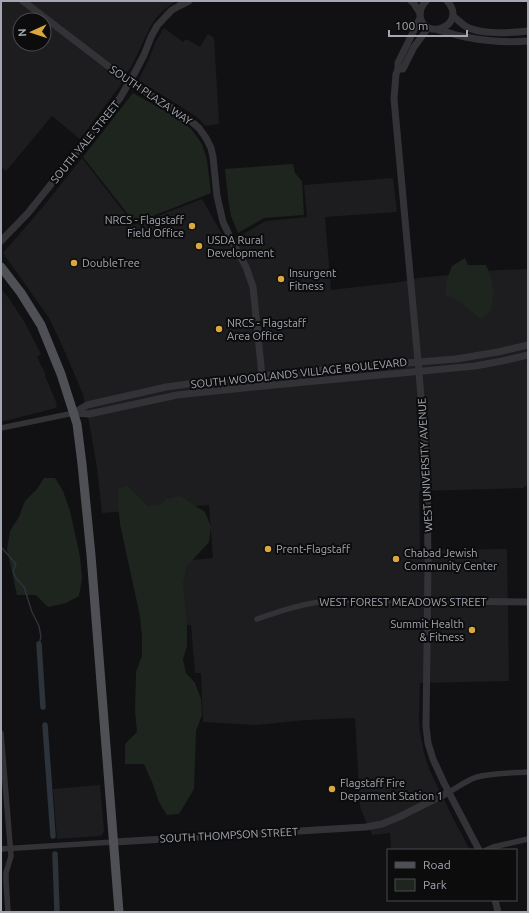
<svg xmlns="http://www.w3.org/2000/svg" width="529" height="913" viewBox="0 0 529 913" font-family="Ubuntu,sans-serif">
	<style>
		.built { fill: #1d1d1f; fill-rule: evenodd }
		.green { fill: #1e251f }
		.lines { fill: none; stroke-linecap: round; stroke-linejoin: round }
		.stream { stroke: #2c333a; stroke-width: 1.5 }
		.canal { stroke: #2c333a; stroke-width: 5.5 }
		.minor { stroke: #333337; stroke-width: 5.5 }
		.tertiary { stroke: #333337; stroke-width: 7 }
		.primary { stroke: #4f5056; stroke-width: 9 }
		.poi-dot { fill: #dba840; stroke: #0c0c0d; stroke-width: 1.5 }
		.labels { text-anchor: middle; stroke-width: 4; stroke-linejoin: round; paint-order: stroke }
		.street-label { font-size: 11px; fill: #a4a8b2; stroke: #0c0c0d }
		.poi-label { font-size: 11px; fill: #a4a8b2; stroke: #0c0c0d; text-anchor: start }
	</style>
	<rect width="100%" height="100%" fill="#111113"/>
	<g class="built">
		<path d="M1,1H176L164,10L156,18L150,27L131,68L127,72L120,85V86L80,139L52,116L6,171L1,167ZM20,20H44V44H20Z"/>
		<polygon points="164,28 183,42 186,39 200,47 208,34 214,38 219,124 205,126 198,118 180,106 139,81 139,79 149,59 155,43"/>
		<polygon points="82,158 134,225 202,199 227,243 266,221 307,217 304,185 393,178 397,212 325,217 331,290 400,282 418,278 499,270 528,269 528,485 523,488 419,491 420,550 507,549 509,681 420,683 419,720 420,732 424,753 429,769 454,820 470,850 391,850 390,833 372,835 360,807 355,718 306,720 256,725 203,722 201,673 195,673 191,625 178,626 171,562 213,558 209,505 102,513 97,468 90,427 83,394 61,343 49,318 3,253 42,208"/>
		<polygon points="1,289 8,297 25,323 41,354 37,357 46,375 45,376 54,397 57,405 56,408 1,422"/>
		<polygon points="100,785 104,831 102,835 100,836 57,839 53,789"/>
	</g>
	<g class="green">
		<polygon points="133,93 181,120 192,130 202,144 207,160 211,193 135,223 83,157"/>
		<polygon points="293,164 295,173 302,181 304,215 264,218 238,233 231,216 228,198 225,169"/>
		<polygon points="465,258 468,265 486,265 490,274 494,293 491,311 481,319 455,299 450,296 446,297 446,282 452,266"/>
		<polygon points="44,478 55,478 63,491 70,511 80,557 82,578 79,596 66,603 48,607 36,595 17,595 7,549 10,531 19,517 25,501 37,489"/>
		<polygon points="128,486 147,506 159,505 167,499 180,496 205,512 211,527 209,542 186,567 183,584 187,627 187,646 183,659 186,673 195,683 201,699 202,715 196,731 194,789 179,814 167,815 159,802 152,782 144,764 125,764 125,744 137,732 135,711 136,672 142,656 142,637 140,616 120,524 118,502 119,488"/>
	</g>
	<g class="lines">
		<polyline class="stream" points="1,547 16,564 13,571 16,578 24,587 32,612 39,626 41,637 39,644"/>
		<g class="canal">
			<polyline points="39,644 43,707"/>
			<polyline points="45,725 53,836"/>
			<polyline points="55,854 57,912"/>
		</g>
		<g class="minor">
			<polyline points="1,428 74,413"/>
			<path d="M257,619C283,610 308,602 336,600L428,601"/>
			<polyline points="1,733 11,856 6,873 6,881 8,912"/>
			<path d="M449,792C458,787 467,780 477,777C491,773 513,773 528,772"/>
			<polyline points="1,849 114,842"/>
			<polyline points="486,850 493,847 528,839"/>
		</g>
		<g class="tertiary">
			<polyline points="23,1 129,82 185,116 199,128 206,138 211,148 213,157 217,196 223,222 234,245 246,267 253,287 257,326 263,386"/>
			<polyline points="411,1 413,2 420,13"/>
			<path d="M426,1C422,5 420,9 420,15C423,43 469,25 447,1"/>
			<path d="M453,16C457,19 461,23 465,26C479,35 512,33 528,31"/>
			<polyline points="420,18 398,63 398,69 396,74 394,99 419,372 427,474 428,562 426,726 428,743 433,759 444,783 479,850"/>
			<path d="M438,30C447,32 456,35 465,37C486,41 507,43 528,41"/>
			<polyline points="398,69 403,69 414,47 428,28"/>
			<polyline points="1,241 28,213 120,98 134,74 144,55 151,37 157,26 166,16 172,10 179,6 189,1"/>
			<polyline points="74,413 87,405 166,387 203,382 322,370 456,359 498,352 528,345"/>
			<polyline points="74,413 89,414 177,395 263,386 412,372 475,366 502,361 528,355"/>
			<polyline points="428,601 528,602"/>
			<polyline points="114,842 366,827 382,824 399,817 449,792"/>
			<polyline points="495,900 498,912"/>
		</g>
		<polyline class="primary" points="1,267 21,293 41,325 61,374 77,424 82,464 91,555 119,912"/>
	</g>
	<g class="poi-dot">
		<circle cx="192" cy="226" r="4"/>
		<circle cx="199" cy="246" r="4"/>
		<circle cx="74" cy="263" r="4"/>
		<circle cx="281" cy="279" r="4"/>
		<circle cx="219" cy="329" r="4"/>
		<circle cx="268" cy="549" r="4"/>
		<circle cx="396" cy="559" r="4"/>
		<circle cx="472" cy="630" r="4"/>
		<circle cx="332" cy="789" r="4"/>
	</g>
	<g class="labels">
		<g class="street-label">
			<text transform="translate(151 95) rotate(34)" y="4">SOUTH PLAZA WAY</text>
			<text transform="translate(85 142) rotate(-51)" y="4">SOUTH YALE STREET</text>
			<text transform="translate(299 373) rotate(-6)" y="4">SOUTH WOODLANDS VILLAGE BOULEVARD</text>
			<text transform="translate(425 465) rotate(-93)" y="4">WEST UNIVERSITY AVENUE</text>
			<text x="403" y="606">WEST FOREST MEADOWS STREET</text>
			<text transform="translate(229 835) rotate(-3)" y="4">SOUTH THOMPSON STREET</text>
		</g>
		<g class="poi-label">
			<text x="184" y="224" text-anchor="end">NRCS - Flagstaff<tspan x="184" dy="13">Field Office</tspan></text>
			<text x="207" y="244">USDA Rural<tspan x="207" dy="13">Development</tspan></text>
			<text x="82" y="267">DoubleTree</text>
			<text x="289" y="277">Insurgent<tspan x="289" dy="13">Fitness</tspan></text>
			<text x="227" y="327">NRCS - Flagstaff<tspan x="227" dy="13">Area Office</tspan></text>
			<text x="276" y="553">Prent-Flagstaff</text>
			<text x="404" y="557">Chabad Jewish<tspan x="404" dy="13">Community Center</tspan></text>
			<text x="464" y="628" text-anchor="end">Summit Health<tspan x="464" dy="13">&amp; Fitness</tspan></text>
			<text x="340" y="787">Flagstaff Fire<tspan x="340" dy="13">Deparment Station 1</tspan></text>
		</g>
	</g>
	<rect width="529" height="913" fill="none" stroke="#a4a8b2" stroke-width="4"/>
	<rect x="387" y="849" width="130" height="52" fill="#0c0c0d" stroke="#494a4f"/>
	<rect x="395" y="862" width="20" height="6" fill="#4f5056" stroke="#494a4f"/>
	<text x="423" y="869" font-size="12" fill="#a4a8b2">Road</text>
	<rect x="395" y="879" width="20" height="12" fill="#1e251f" stroke="#494a4f"/>
	<text x="423" y="889" font-size="12" fill="#a4a8b2">Park</text>
	<g transform="translate(32 32) rotate(267)"><circle r="19" fill="#0c0c0d" stroke="#494a4f"/>
	<path d="M0-3L7 15L0 10L-7 15Z" fill="#dba840"/>
	<text y="-6" font-size="11" font-weight="bold" text-anchor="middle" fill="#a4a8b2">N</text>
	</g>
	<path d="M389 30v6h78v-6" fill="none" stroke="#a4a8b2" stroke-width="2"/>
	<text x="395" y="30" font-size="12" fill="#a4a8b2" stroke="#0c0c0d" stroke-width="3" paint-order="stroke">100 m</text>
</svg>
